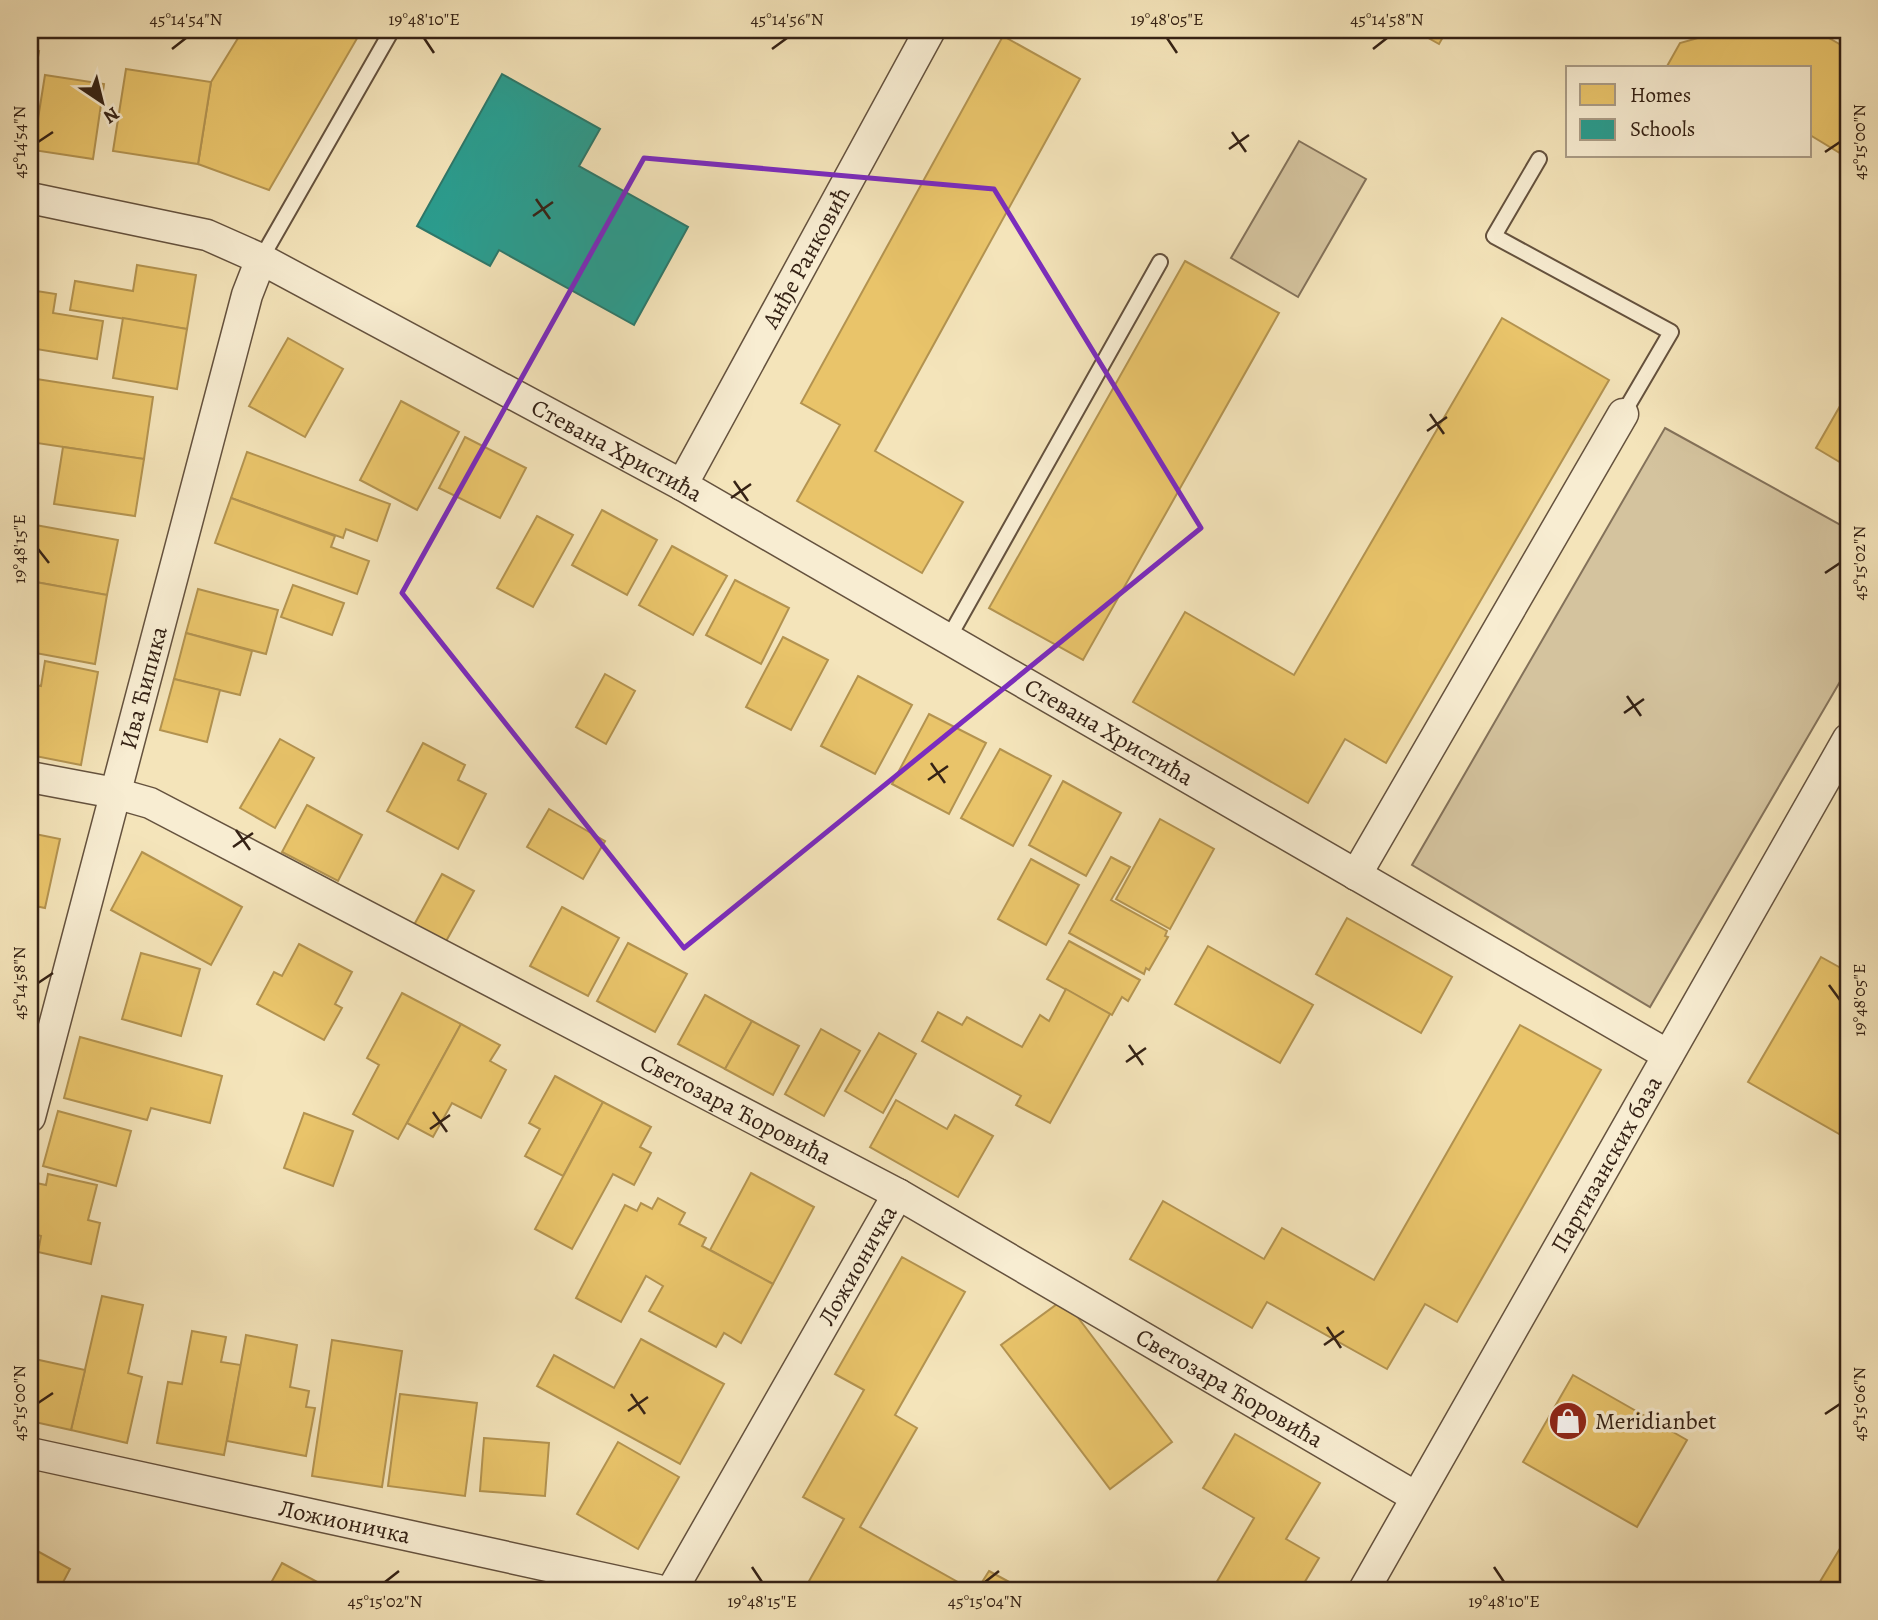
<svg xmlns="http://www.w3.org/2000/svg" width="1878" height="1620" viewBox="0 0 1878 1620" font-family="Alegreya,serif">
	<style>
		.green { fill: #d4c39e; stroke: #84725a; stroke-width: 2 }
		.homes { fill: #e9c46a; stroke: #b39350; stroke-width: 2 }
		.schools { fill: #2a9d8f; stroke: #2d786a; stroke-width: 2 }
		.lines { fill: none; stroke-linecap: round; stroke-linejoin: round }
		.lane-casing { stroke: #65523e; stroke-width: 18 }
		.street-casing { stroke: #65523e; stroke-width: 33 }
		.lane { stroke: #f8edd2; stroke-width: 14 }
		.street { stroke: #f8edd2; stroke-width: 30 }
		.marked { fill: none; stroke: #7b2cbf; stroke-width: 5; stroke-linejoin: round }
		.ticks { fill: none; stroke: #352215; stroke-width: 2.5 }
		.labels { text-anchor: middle; stroke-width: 7; stroke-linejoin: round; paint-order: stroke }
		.street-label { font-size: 24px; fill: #352215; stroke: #f8edd2 }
		.poi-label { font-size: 24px; fill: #352215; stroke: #f8edd2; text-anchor: start }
		.neatline { fill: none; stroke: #352215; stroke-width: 2.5 }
		.ticks-label { font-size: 18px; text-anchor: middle; fill: #352215 }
	</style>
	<rect width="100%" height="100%" fill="#f4e4ba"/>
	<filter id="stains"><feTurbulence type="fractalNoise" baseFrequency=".00286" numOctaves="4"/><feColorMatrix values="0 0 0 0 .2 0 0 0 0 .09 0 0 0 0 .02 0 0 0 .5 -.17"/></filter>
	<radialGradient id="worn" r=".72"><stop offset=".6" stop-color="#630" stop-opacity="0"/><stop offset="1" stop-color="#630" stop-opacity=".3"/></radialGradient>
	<g class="green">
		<polygon points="1299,141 1366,179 1298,297 1231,258"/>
		<polygon points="1665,428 1848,529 1848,668 1650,1007 1412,865"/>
	</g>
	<g class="homes">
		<polygon points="243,30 350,30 359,35 269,190 198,164 211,82"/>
		<polygon points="1414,30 1447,30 1439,44"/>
		<polygon points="1726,30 1815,30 1848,49 1848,158 1810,135 1810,68 1666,68 1680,43"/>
		<polygon points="1003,36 1080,79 875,451 963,502 922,573 797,501 840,425 801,403"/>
		<polygon points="30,49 39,51 30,105"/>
		<polygon points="126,69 211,82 198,164 113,151"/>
		<polygon points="45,75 104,84 93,159 33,150"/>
		<polygon points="1185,261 1279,313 1083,660 989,608"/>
		<polygon points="137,265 196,275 187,329 70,310 75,281 133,291"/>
		<polygon points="30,290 56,294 53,313 103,321 97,359 30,348"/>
		<polygon points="123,318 187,329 177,389 113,378"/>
		<polygon points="1502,318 1609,380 1386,763 1345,739 1308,803 1133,702 1185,612 1294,675"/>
		<polygon points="288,338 343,369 305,437 249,406"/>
		<polygon points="30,378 153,397 144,459 30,442"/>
		<polygon points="1848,392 1848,467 1816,448"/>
		<polygon points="401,401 459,432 417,510 360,480"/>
		<polygon points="465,437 526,468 500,518 439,488"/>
		<polygon points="63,447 144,459 135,516 54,504"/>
		<polygon points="247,452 390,504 377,541 346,529 343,538 231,498"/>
		<polygon points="231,498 335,536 331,547 369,561 357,594 215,543"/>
		<polygon points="602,510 657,540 627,595 572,565"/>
		<polygon points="537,516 573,535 533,607 497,588"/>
		<polygon points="30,524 118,540 107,595 30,581"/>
		<polygon points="672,546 727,576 693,635 639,605"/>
		<polygon points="735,580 789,608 761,664 706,635"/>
		<polygon points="30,581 107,595 95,664 30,652"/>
		<polygon points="293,585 344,603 332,635 281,617"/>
		<polygon points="198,589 278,610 266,654 186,633"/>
		<polygon points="186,633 252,651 240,695 174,679"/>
		<polygon points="783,637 828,660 791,730 746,707"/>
		<polygon points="45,661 98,672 81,765 30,755 30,684 41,686"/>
		<polygon points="605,674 635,691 606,744 576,727"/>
		<polygon points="858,676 912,705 875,774 821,746"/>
		<polygon points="174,679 220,690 207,742 160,730"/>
		<polygon points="929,714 986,743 949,814 892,784"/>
		<polygon points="280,739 314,758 275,828 240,808"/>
		<polygon points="423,743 465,765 458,780 486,794 458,849 387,811"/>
		<polygon points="1000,749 1051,776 1013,846 961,818"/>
		<polygon points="1063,781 1121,813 1086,876 1029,845"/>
		<polygon points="307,805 362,835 338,881 282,852"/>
		<polygon points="549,809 605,841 583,879 527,847"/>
		<polygon points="1160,819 1214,849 1170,929 1116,899"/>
		<polygon points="30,833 60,839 45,908 30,905"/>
		<polygon points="142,852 242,907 211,965 111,910"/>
		<polygon points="1111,857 1130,867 1111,900 1167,931 1165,936 1168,937 1149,970 1146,968 1144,974 1069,933"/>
		<polygon points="1031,859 1079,885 1046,945 998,919"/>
		<polygon points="442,874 474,891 445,943 414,925"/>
		<polygon points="562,907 619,938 588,996 530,966"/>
		<polygon points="1347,918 1452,977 1421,1033 1316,974"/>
		<polygon points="1069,941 1140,980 1128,1001 1122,997 1112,1015 1047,979"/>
		<polygon points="628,943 687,974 655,1032 597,1001"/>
		<polygon points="299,944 352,972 335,1004 342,1008 324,1040 257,1004 274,972 282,976"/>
		<polygon points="1208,946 1313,1005 1280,1063 1175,1004"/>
		<polygon points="141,953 200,969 181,1036 122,1019"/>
		<polygon points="1821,957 1848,972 1848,1139 1748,1082"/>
		<polygon points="1066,989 1110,1014 1050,1123 1016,1105 1021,1096 922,1041 938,1012 962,1025 967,1017 1022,1047 1040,1015 1049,1021"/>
		<polygon points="402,993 461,1024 398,1139 353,1114 379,1065 367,1058"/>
		<polygon points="705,995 752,1021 725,1069 678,1044"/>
		<polygon points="752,1021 799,1046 773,1095 725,1069"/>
		<polygon points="461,1024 500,1045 490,1061 506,1070 481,1118 452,1103 433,1137 407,1123"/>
		<polygon points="1520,1025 1601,1070 1457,1322 1425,1304 1387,1369 1267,1302 1252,1328 1130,1259 1163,1201 1264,1259 1282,1228 1374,1280"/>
		<polygon points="821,1029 860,1051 824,1116 785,1094"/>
		<polygon points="879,1033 916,1054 883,1113 845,1091"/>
		<polygon points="80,1037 222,1076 210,1123 151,1108 147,1120 64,1098"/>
		<polygon points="555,1076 603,1102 563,1176 525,1156 540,1129 529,1123"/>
		<polygon points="896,1100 947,1129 955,1115 993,1136 958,1197 870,1147"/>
		<polygon points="603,1102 651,1127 640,1147 651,1153 634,1185 613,1174 572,1249 535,1229"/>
		<polygon points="58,1111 131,1131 116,1186 43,1166"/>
		<polygon points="304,1113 353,1131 333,1186 284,1168"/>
		<polygon points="751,1173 814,1207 773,1284 710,1250"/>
		<polygon points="48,1174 97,1185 88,1220 100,1223 91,1264 38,1252 41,1236 30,1233 30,1210 36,1183 46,1185"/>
		<polygon points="658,1198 685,1213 679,1224 706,1238 702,1246 773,1284 741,1343 724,1333 716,1347 649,1311 663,1286 646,1276 621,1322 576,1298 625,1205 637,1211 641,1203 652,1209"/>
		<polygon points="902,1257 965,1292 895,1415 917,1428 860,1527 972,1590 804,1590 844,1519 803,1497 864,1390 835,1374"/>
		<polygon points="102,1296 143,1305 128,1373 142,1377 127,1443 71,1430"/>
		<polygon points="1064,1299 1172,1442 1110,1489 1001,1345"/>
		<polygon points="192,1331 226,1337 221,1362 241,1365 224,1455 157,1443 168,1382 182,1384"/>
		<polygon points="246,1335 297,1345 290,1387 309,1391 306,1407 315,1408 306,1456 227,1441"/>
		<polygon points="641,1339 724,1384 680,1464 537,1386 554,1355 614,1388"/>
		<polygon points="332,1340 402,1351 382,1487 312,1476"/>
		<polygon points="30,1358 85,1370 71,1430 30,1421"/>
		<polygon points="1573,1375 1687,1440 1637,1527 1523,1462"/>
		<polygon points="400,1394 477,1403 465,1496 388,1486"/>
		<polygon points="1235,1434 1320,1483 1286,1539 1319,1558 1300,1590 1212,1590 1254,1518 1203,1488"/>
		<polygon points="484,1438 549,1443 545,1496 480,1491"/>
		<polygon points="618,1442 679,1477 638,1549 577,1514"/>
		<polygon points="1848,1535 1848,1590 1815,1590"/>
		<polygon points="30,1547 70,1569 59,1590 30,1590"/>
		<polygon points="282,1563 332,1590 267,1590"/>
		<polygon points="989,1571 1024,1590 977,1590"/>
	</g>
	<polygon class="schools" points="502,74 600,129 579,166 688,227 634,325 499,250 490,266 417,226"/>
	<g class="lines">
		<g class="lane-casing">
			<g id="lane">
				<polyline points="1539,159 1494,236 1671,332 1623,414"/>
				<polyline points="261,259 392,30"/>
				<polyline points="948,639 1160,262"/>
			</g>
		</g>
		<g class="street-casing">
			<g id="street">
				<path id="s1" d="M30,198L207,235L261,259L682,485L1668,1055"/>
				<path id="s2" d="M682,485L930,30"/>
				<path id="s3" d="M30,777L115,793L150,803L898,1194L1416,1497"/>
				<polyline points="1356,875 1623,414"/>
				<path id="s4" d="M30,1117L247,295L261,259"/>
				<path id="s5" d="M30,1453L658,1590"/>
				<path id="s6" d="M672,1590L898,1194"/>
				<path id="s7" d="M1364,1590L1848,739"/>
			</g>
		</g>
		<use href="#lane" class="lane"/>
		<use href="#street" class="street"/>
	</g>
	<path class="marked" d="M644,158L994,189L1201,528L684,948L402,593Z"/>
	<path class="ticks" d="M424,38L434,53M1167,38L1177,53M172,49L186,38M772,49L787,38M1373,49L1387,38M1232,132L1246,152M38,142L53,132M1229,149L1249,135M1825,152L1840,142M536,199L550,219M533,216L553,202M1430,414L1444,434M1427,431L1447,417M734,481L748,501M731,498L751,484M38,549L49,563M1825,573L1840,563M1627,696L1641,716M1624,713L1644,699M931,763L945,783M928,780L948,766M236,830L250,850M233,847L253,833M38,983L53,973M1829,985L1840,1000M1129,1045L1143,1065M1126,1062L1146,1048M433,1112L447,1132M430,1129L450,1115M1327,1327L1341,1348M1324,1345L1344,1331M631,1394L645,1414M38,1403L53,1393M628,1411L648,1397M1825,1414L1840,1404M752,1567L762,1582M1494,1567L1504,1582M385,1582L399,1571M985,1582L999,1571"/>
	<defs>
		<g id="shop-disc" transform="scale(2.0125)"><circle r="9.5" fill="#8f2418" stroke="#f8edd2"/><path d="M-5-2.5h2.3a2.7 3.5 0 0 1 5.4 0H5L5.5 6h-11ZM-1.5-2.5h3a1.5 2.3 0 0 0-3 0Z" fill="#fff"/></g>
	</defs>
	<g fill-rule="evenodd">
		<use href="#shop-disc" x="1568" y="1421"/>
	</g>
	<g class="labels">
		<g class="street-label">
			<text dy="8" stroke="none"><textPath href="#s2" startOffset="259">Анђе Ранковић</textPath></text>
			<text dy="8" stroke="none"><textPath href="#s1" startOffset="644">Стевана Христића</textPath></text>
			<text dy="8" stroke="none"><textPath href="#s4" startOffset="444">Ива Ћипика</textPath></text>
			<text dy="8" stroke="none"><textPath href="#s1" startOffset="1211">Стевана Христића</textPath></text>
			<text dy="8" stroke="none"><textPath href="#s3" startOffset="784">Светозара Ћоровића</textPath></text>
			<text dy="8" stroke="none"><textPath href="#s7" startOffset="490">Партизанских база</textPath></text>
			<text dy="8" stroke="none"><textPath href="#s6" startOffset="374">Ложионичка</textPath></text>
			<text dy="8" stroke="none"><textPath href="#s3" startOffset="1351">Светозара Ћоровића</textPath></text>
			<text dy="8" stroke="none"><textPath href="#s5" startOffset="322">Ложионичка</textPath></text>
		</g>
		<g class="poi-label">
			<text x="1595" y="1429">Meridianbet</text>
		</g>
	</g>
	<rect width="1878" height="1620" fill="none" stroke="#f4e4ba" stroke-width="77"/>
	<rect x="1566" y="66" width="245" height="91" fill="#f8edd2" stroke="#aa9c86" stroke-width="2"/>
	<rect x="1580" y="84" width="35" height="21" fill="#e9c46a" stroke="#aa9c86" stroke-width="2"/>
	<text x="1630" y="102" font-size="21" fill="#352215">Homes</text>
	<rect x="1580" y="119" width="35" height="21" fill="#2a9d8f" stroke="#aa9c86" stroke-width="2"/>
	<text x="1630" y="136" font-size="21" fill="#352215">Schools</text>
	<g transform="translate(102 102) rotate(145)" stroke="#f8edd2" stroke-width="5" paint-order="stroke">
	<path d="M0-5L12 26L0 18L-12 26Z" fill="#352215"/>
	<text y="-10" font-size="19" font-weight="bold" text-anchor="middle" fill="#352215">N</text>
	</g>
	<rect x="38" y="38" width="1802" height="1544" class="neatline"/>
	<g class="ticks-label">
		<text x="186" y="25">45°14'54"N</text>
		<text x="424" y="25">19°48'10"E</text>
		<text x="787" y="25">45°14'56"N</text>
		<text x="1167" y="25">19°48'05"E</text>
		<text x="1387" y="25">45°14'58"N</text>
		<text transform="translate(19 142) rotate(-90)" y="6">45°14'54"N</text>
		<text transform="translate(1859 142) rotate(-90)" y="6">45°15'00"N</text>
		<text transform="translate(19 549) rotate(-90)" y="6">19°48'15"E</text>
		<text transform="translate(1859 563) rotate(-90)" y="6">45°15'02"N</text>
		<text transform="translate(19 983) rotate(-90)" y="6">45°14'58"N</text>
		<text transform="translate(1859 1000) rotate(-90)" y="6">19°48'05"E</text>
		<text transform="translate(19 1403) rotate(-90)" y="6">45°15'00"N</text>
		<text transform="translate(1859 1404) rotate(-90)" y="6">45°15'06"N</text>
		<text x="385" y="1607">45°15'02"N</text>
		<text x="762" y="1607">19°48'15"E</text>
		<text x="985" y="1607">45°15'04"N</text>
		<text x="1504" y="1607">19°48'10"E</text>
	</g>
	<rect width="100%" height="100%" filter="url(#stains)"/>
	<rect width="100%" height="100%" fill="url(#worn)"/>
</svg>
